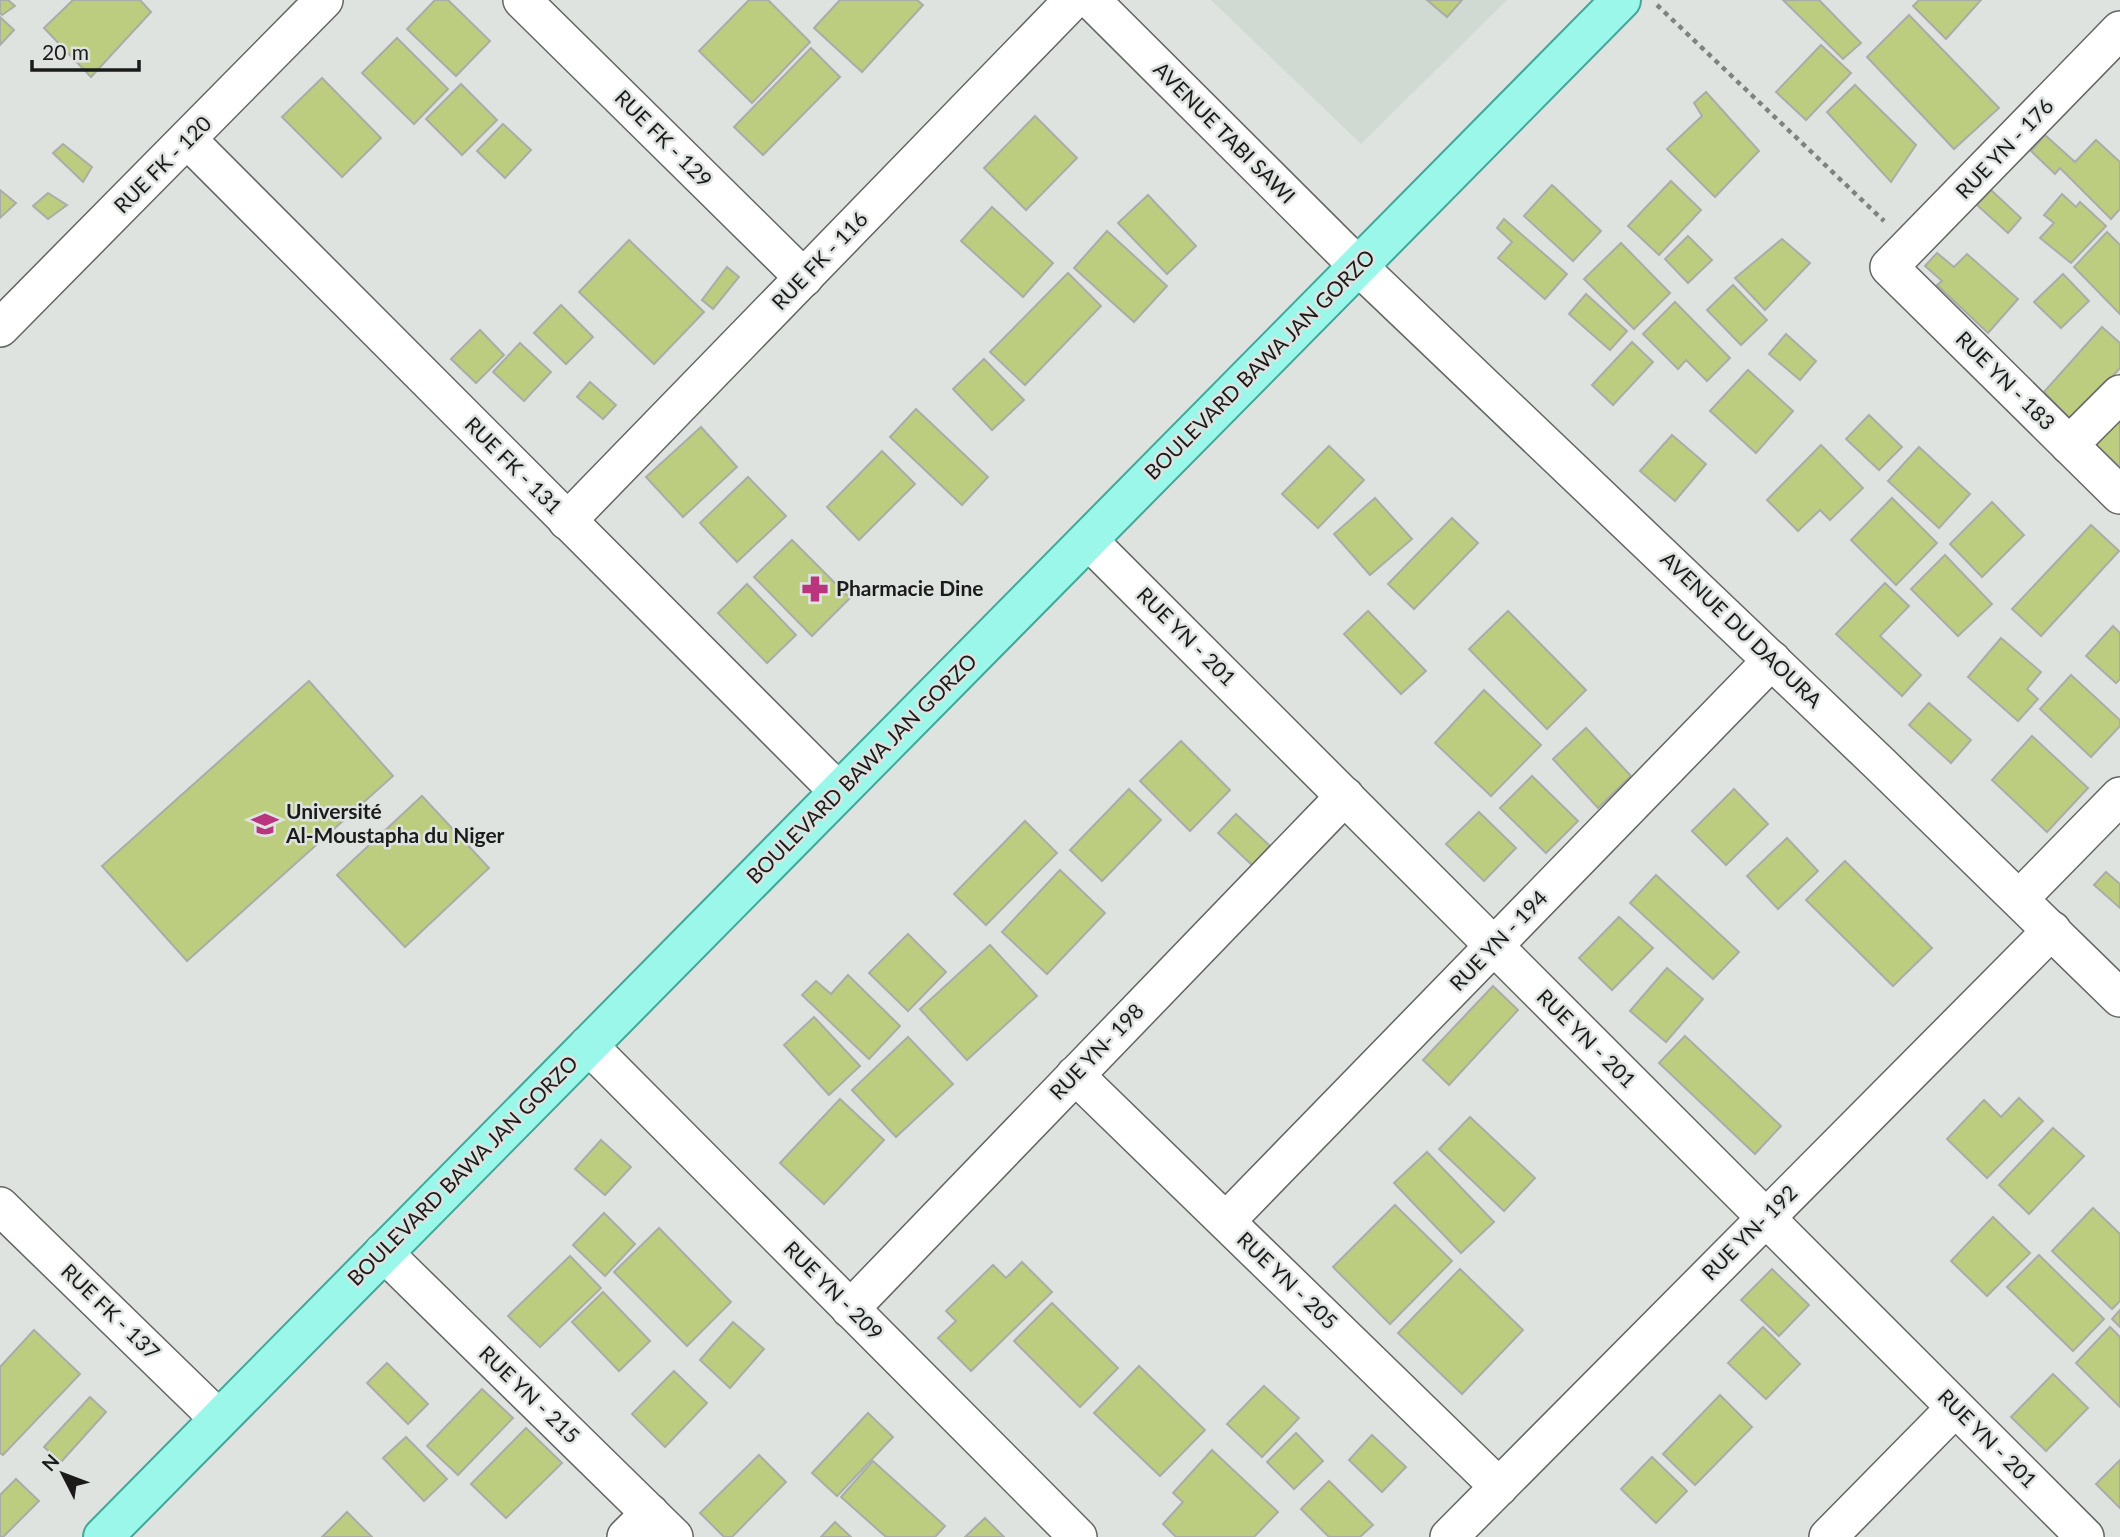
<svg xmlns="http://www.w3.org/2000/svg" width="2120" height="1537" viewBox="0 0 2120 1537" font-family="Lato,sans-serif">
	<style>
		.built { fill: #d0dad2 }
		.building { fill: #bdcd7f; stroke: #abaca8; stroke-width: 2 }
		.lines { fill: none; stroke-linecap: round; stroke-linejoin: round }
		.minor-casing { stroke: #636663; stroke-width: 40 }
		.major-casing { stroke: #41a798; stroke-width: 42 }
		.path { stroke: #808280; stroke-width: 4.5; stroke-dasharray: 5 5; stroke-linecap: butt }
		.minor { stroke: #fff; stroke-width: 37 }
		.major { stroke: #9af7ea; stroke-width: 38 }
		.labels { text-anchor: middle; stroke-width: 5; stroke-linejoin: round; paint-order: stroke }
		.street-label { font-size: 21px; fill: #1a1b1a; stroke: #dfe3e0 }
		.poi-label { font-size: 21px; font-weight: bold; fill: #1a1b1a; stroke: #dfe3e0; text-anchor: start }
	</style>
	<rect width="100%" height="100%" fill="#dfe3e0"/>
	<polygon class="built" points="1211,0 1507,0 1361,144"/>
	<g class="building">
		<polygon points="0,0 8,0 15,6 2,15 0,13"/>
		<polygon points="73,0 140,0 151,12 91,77 44,28"/>
		<polygon points="435,0 448,0 490,41 456,76 407,29"/>
		<polygon points="749,0 768,0 810,42 752,103 699,51"/>
		<polygon points="840,0 917,0 923,5 862,72 814,28"/>
		<polygon points="1427,0 1462,0 1447,17"/>
		<polygon points="1783,0 1819,0 1861,43 1843,59"/>
		<polygon points="1919,0 1981,0 1946,39 1913,6"/>
		<polygon points="1909,15 1999,108 1954,149 1867,57"/>
		<polygon points="0,17 14,30 0,45"/>
		<polygon points="397,38 448,89 414,124 362,73"/>
		<polygon points="1821,45 1851,73 1806,120 1776,92"/>
		<polygon points="811,48 840,77 763,155 734,127"/>
		<polygon points="322,78 381,138 342,177 282,117"/>
		<polygon points="461,84 497,120 462,155 426,119"/>
		<polygon points="1855,85 1916,145 1891,182 1827,112"/>
		<polygon points="1706,92 1759,151 1715,197 1667,149 1702,116 1694,103"/>
		<polygon points="1035,116 1077,158 1026,210 984,168"/>
		<polygon points="503,124 531,150 505,178 477,151"/>
		<polygon points="2045,135 2075,162 2096,140 2120,162 2120,209 2111,219 2060,168 2055,174 2031,151"/>
		<polygon points="63,144 92,167 83,182 53,153"/>
		<polygon points="1671,181 1701,210 1659,255 1628,226"/>
		<polygon points="1552,185 1601,231 1573,261 1524,216"/>
		<polygon points="0,190 16,203 0,218"/>
		<polygon points="1991,190 2021,218 2008,233 1977,205"/>
		<polygon points="48,193 67,205 48,219 33,206"/>
		<polygon points="2062,194 2076,207 2080,202 2106,226 2071,263 2040,238 2054,223 2044,215"/>
		<polygon points="1148,195 1196,246 1167,274 1118,223"/>
		<polygon points="992,207 1053,263 1023,297 961,241"/>
		<polygon points="1504,219 1567,274 1545,299 1498,258 1512,242 1497,228"/>
		<polygon points="1107,231 1167,286 1134,322 1074,268"/>
		<polygon points="2107,232 2120,245 2120,314 2074,267"/>
		<polygon points="1688,236 1712,260 1688,283 1665,259"/>
		<polygon points="1782,239 1810,263 1765,310 1735,278"/>
		<polygon points="629,240 704,312 654,364 579,292"/>
		<polygon points="1621,243 1670,293 1634,329 1584,279"/>
		<polygon points="1937,253 1954,267 1967,254 2018,299 1988,333 1937,285 1942,281 1925,266"/>
		<polygon points="727,267 739,277 713,309 702,300"/>
		<polygon points="1068,273 1101,306 1025,385 990,352"/>
		<polygon points="2063,274 2089,301 2061,328 2034,302"/>
		<polygon points="1733,285 1767,320 1741,345 1707,310"/>
		<polygon points="1586,294 1627,331 1610,350 1569,314"/>
		<polygon points="1675,302 1730,358 1707,381 1686,360 1678,369 1643,334"/>
		<polygon points="561,305 593,337 566,364 534,333"/>
		<polygon points="2102,327 2120,343 2120,368 2073,421 2044,392"/>
		<polygon points="480,330 504,355 476,383 451,359"/>
		<polygon points="1786,334 1816,361 1800,380 1769,354"/>
		<polygon points="1632,342 1653,362 1613,405 1592,385"/>
		<polygon points="520,343 551,372 524,401 493,372"/>
		<polygon points="984,359 1024,400 992,430 953,389"/>
		<polygon points="1748,370 1793,411 1756,453 1710,411"/>
		<polygon points="590,382 616,405 603,419 577,397"/>
		<polygon points="916,409 988,477 962,505 890,437"/>
		<polygon points="2120,412 2120,467 2092,441"/>
		<polygon points="1869,415 1902,447 1879,470 1846,439"/>
		<polygon points="701,427 737,467 683,517 646,477"/>
		<polygon points="1672,435 1706,464 1675,501 1640,471"/>
		<polygon points="1821,445 1863,488 1830,520 1820,510 1798,531 1767,500"/>
		<polygon points="1329,446 1364,480 1318,528 1282,494"/>
		<polygon points="1919,447 1970,494 1939,528 1888,481"/>
		<polygon points="882,451 915,484 859,540 827,507"/>
		<polygon points="748,477 786,516 737,562 700,523"/>
		<polygon points="1375,498 1412,539 1370,575 1334,534"/>
		<polygon points="1892,498 1937,543 1896,585 1851,540"/>
		<polygon points="1992,502 2024,535 1982,577 1950,544"/>
		<polygon points="1452,518 1478,543 1414,609 1388,584"/>
		<polygon points="2091,525 2119,551 2041,636 2012,609"/>
		<polygon points="792,540 850,598 812,636 754,577"/>
		<polygon points="1945,555 1992,604 1958,636 1911,589"/>
		<polygon points="1885,583 1909,606 1880,636 1921,675 1902,696 1836,634"/>
		<polygon points="747,584 796,635 767,663 718,613"/>
		<polygon points="1368,611 1426,671 1401,694 1344,634"/>
		<polygon points="1508,611 1586,690 1547,729 1469,649"/>
		<polygon points="2113,626 2120,633 2120,679 2116,683 2086,656"/>
		<polygon points="2001,638 2041,672 2027,689 2038,699 2018,721 1968,677"/>
		<polygon points="2071,675 2120,720 2120,726 2091,757 2040,709"/>
		<polygon points="309,681 393,776 187,961 102,866"/>
		<polygon points="1484,690 1541,745 1491,796 1435,743"/>
		<polygon points="1929,703 1971,740 1951,763 1909,725"/>
		<polygon points="1586,728 1631,776 1598,808 1553,759"/>
		<polygon points="2032,736 2088,788 2047,832 1992,780"/>
		<polygon points="1181,741 1230,790 1190,831 1140,781"/>
		<polygon points="1532,776 1578,821 1546,853 1500,808"/>
		<polygon points="1129,789 1161,820 1102,881 1070,850"/>
		<polygon points="1734,789 1768,824 1726,865 1692,831"/>
		<polygon points="422,796 489,868 405,947 337,875"/>
		<polygon points="1479,812 1516,848 1484,881 1446,844"/>
		<polygon points="1236,814 1270,846 1252,865 1218,833"/>
		<polygon points="1025,821 1057,853 986,925 954,894"/>
		<polygon points="1787,838 1818,871 1778,909 1747,876"/>
		<polygon points="1845,861 1932,948 1893,986 1806,900"/>
		<polygon points="1060,870 1105,913 1047,974 1002,932"/>
		<polygon points="2106,872 2120,884 2120,908 2094,885"/>
		<polygon points="1656,875 1739,952 1713,979 1630,903"/>
		<polygon points="1619,917 1653,948 1612,990 1579,958"/>
		<polygon points="908,934 946,972 908,1011 869,973"/>
		<polygon points="990,945 1037,996 967,1060 920,1009"/>
		<polygon points="1667,968 1703,999 1666,1042 1630,1011"/>
		<polygon points="848,975 900,1026 869,1059 802,995 816,981 831,994"/>
		<polygon points="1493,986 1518,1010 1449,1085 1423,1060"/>
		<polygon points="814,1017 860,1066 829,1095 784,1045"/>
		<polygon points="1685,1036 1781,1126 1755,1154 1659,1063"/>
		<polygon points="908,1037 953,1084 896,1137 852,1090"/>
		<polygon points="2019,1098 2043,1121 1987,1178 1947,1139 1984,1100 2001,1117"/>
		<polygon points="840,1099 884,1140 824,1204 780,1163"/>
		<polygon points="1470,1117 1535,1178 1504,1211 1439,1149"/>
		<polygon points="2053,1128 2084,1156 2029,1214 1999,1185"/>
		<polygon points="601,1140 631,1167 605,1195 575,1169"/>
		<polygon points="1427,1152 1494,1222 1461,1253 1394,1183"/>
		<polygon points="1395,1205 1452,1261 1390,1324 1333,1267"/>
		<polygon points="2093,1208 2120,1234 2120,1301 2112,1309 2052,1251"/>
		<polygon points="604,1213 635,1244 605,1276 573,1245"/>
		<polygon points="1993,1217 2030,1253 1987,1296 1951,1261"/>
		<polygon points="659,1228 731,1302 687,1346 614,1272"/>
		<polygon points="2039,1255 2104,1319 2073,1351 2007,1287"/>
		<polygon points="570,1256 601,1288 540,1347 508,1316"/>
		<polygon points="1022,1262 1052,1292 971,1371 938,1338 956,1321 946,1311 993,1265 1006,1278"/>
		<polygon points="1460,1269 1523,1330 1462,1394 1398,1333"/>
		<polygon points="1772,1269 1809,1305 1779,1336 1741,1300"/>
		<polygon points="603,1292 650,1341 619,1371 572,1322"/>
		<polygon points="1052,1303 1118,1368 1080,1407 1014,1341"/>
		<polygon points="2120,1310 2120,1327 2112,1319"/>
		<polygon points="733,1322 764,1349 730,1388 700,1360"/>
		<polygon points="1763,1327 1800,1364 1766,1399 1728,1363"/>
		<polygon points="2110,1327 2120,1337 2120,1407 2076,1363"/>
		<polygon points="34,1330 80,1374 3,1455 0,1453 0,1367"/>
		<polygon points="387,1363 428,1404 408,1424 367,1383"/>
		<polygon points="1139,1366 1205,1430 1160,1476 1094,1413"/>
		<polygon points="674,1371 707,1403 665,1447 632,1414"/>
		<polygon points="2053,1374 2088,1408 2046,1451 2011,1417"/>
		<polygon points="1264,1386 1299,1418 1262,1457 1227,1424"/>
		<polygon points="482,1389 513,1418 458,1475 427,1446"/>
		<polygon points="1720,1395 1752,1427 1695,1485 1663,1454"/>
		<polygon points="90,1397 106,1412 61,1462 44,1447"/>
		<polygon points="868,1413 893,1437 837,1496 812,1473"/>
		<polygon points="526,1428 562,1463 506,1518 471,1484"/>
		<polygon points="1296,1433 1323,1461 1294,1489 1267,1462"/>
		<polygon points="1372,1435 1406,1467 1382,1492 1349,1460"/>
		<polygon points="406,1437 447,1479 424,1501 383,1458"/>
		<polygon points="1212,1450 1278,1512 1254,1537 1176,1537 1163,1524 1183,1502 1173,1493"/>
		<polygon points="759,1455 786,1482 732,1537 724,1537 700,1513"/>
		<polygon points="1652,1457 1687,1491 1656,1523 1621,1489"/>
		<polygon points="2120,1460 2120,1508 2096,1484"/>
		<polygon points="873,1461 945,1526 935,1537 886,1537 841,1497"/>
		<polygon points="16,1479 39,1501 3,1537 0,1537 0,1495"/>
		<polygon points="1329,1481 1373,1525 1360,1537 1329,1537 1301,1509"/>
		<polygon points="347,1512 372,1537 322,1537"/>
		<polygon points="985,1518 1004,1537 965,1537"/>
		<polygon points="835,1522 851,1537 821,1537"/>
	</g>
	<g class="lines">
		<g class="minor-casing">
			<g id="minor">
				<polyline points="522,0 804,278"/>
				<polyline points="1091,0 1358,266 1880,764 2120,998"/>
				<polyline points="2120,30 1889,267 2120,495"/>
				<polyline points="188,140 839,792"/>
				<polyline points="0,328 324,0"/>
				<polyline points="2069,445 2120,394"/>
				<polyline points="567,521 1073,0"/>
				<polyline points="1088,540 2085,1537"/>
				<polyline points="2020,898 2120,796"/>
				<polyline points="588,1045 1078,1537"/>
				<polyline points="1075,1075 1499,1487"/>
				<polyline points="0,1206 219,1419"/>
				<polyline points="1226,1221 1772,660"/>
				<polyline points="383,1252 674,1537"/>
				<polyline points="850,1309 1345,796"/>
				<polyline points="626,1537 650,1513"/>
				<polyline points="1449,1537 2052,930"/>
				<polyline points="1828,1537 1955,1408"/>
			</g>
		</g>
		<g class="major-casing">
			<polyline id="major" points="103,1537 1621,0"/>
		</g>
		<polyline class="path" points="1657,5 1884,221"/>
		<use href="#minor" class="minor"/>
		<use href="#major" class="major"/>
	</g>
	<defs>
		<g id="pharmacy-bare" transform="scale(2.1)"><path d="M-2-6h4v4h4v4h-4v4h-4v-4h-4v-4h4Z" fill="#b9367e" stroke="#dfe3e0" stroke-width="2.5" paint-order="stroke"/></g>
		<g id="university-bare" transform="scale(2.1)"><path d="M0-5L7-2L0 1L-7-2ZM-4 1L0 2.5L4 1V4Q0 6-4 4Z" fill="#b9367e" stroke="#dfe3e0" stroke-width="2.5" paint-order="stroke"/></g>
	</defs>
	<g fill-rule="evenodd">
		<use href="#pharmacy-bare" x="815" y="589"/>
		<use href="#university-bare" x="265" y="824"/>
	</g>
	<g class="labels">
		<g class="street-label">
			<text transform="translate(1224 133) rotate(45)" y="7">AVENUE TABI SAWI</text>
			<text transform="translate(663 139) rotate(45)" y="7">RUE FK - 129</text>
			<text transform="translate(2005 149) rotate(-46)" y="7">RUE YN - 176</text>
			<text transform="translate(163 165) rotate(-45)" y="7">RUE FK - 120</text>
			<text transform="translate(820 261) rotate(-46)" y="7">RUE FK - 116</text>
			<text transform="translate(1260 365) rotate(-45)" y="7">BOULEVARD BAWA JAN GORZO</text>
			<text transform="translate(2005 381) rotate(45)" y="7">RUE YN - 183</text>
			<text transform="translate(513 466) rotate(45)" y="7">RUE FK - 131</text>
			<text transform="translate(1741 630) rotate(44)" y="7">AVENUE DU DAOURA</text>
			<text transform="translate(1186 637) rotate(45)" y="7">RUE YN - 201</text>
			<text transform="translate(862 769) rotate(-45)" y="7">BOULEVARD BAWA JAN GORZO</text>
			<text transform="translate(1499 941) rotate(-46)" y="7">RUE YN - 194</text>
			<text transform="translate(1586 1039) rotate(45)" y="7">RUE YN - 201</text>
			<text transform="translate(1097 1052) rotate(-46)" y="7">RUE YN- 198</text>
			<text transform="translate(463 1171) rotate(-45)" y="7">BOULEVARD BAWA JAN GORZO</text>
			<text transform="translate(1750 1233) rotate(-45)" y="7">RUE YN- 192</text>
			<text transform="translate(1287 1281) rotate(44)" y="7">RUE YN - 205</text>
			<text transform="translate(833 1291) rotate(45)" y="7">RUE YN - 209</text>
			<text transform="translate(110 1312) rotate(44)" y="7">RUE FK - 137</text>
			<text transform="translate(529 1395) rotate(44)" y="7">RUE YN - 215</text>
			<text transform="translate(1987 1439) rotate(45)" y="7">RUE YN - 201</text>
		</g>
		<g class="poi-label">
			<text x="836" y="596">Pharmacie Dine</text>
			<text x="286" y="819">Université<tspan x="286" dy="24">Al-Moustapha du Niger</tspan></text>
		</g>
	</g>
	<g transform="translate(63 1474) rotate(312)" stroke="#dfe3e0" stroke-width="5" paint-order="stroke">
	<path d="M0-5L12 26L0 18L-12 26Z" fill="#1a1b1a"/>
	<text y="-10" font-size="19" font-weight="bold" text-anchor="middle" fill="#1a1b1a">N</text>
	</g>
	<path d="M32 60v10h107v-10" fill="none" stroke="#1a1b1a" stroke-width="3.5"/>
	<text x="42" y="60" font-size="21" fill="#1a1b1a" stroke="#dfe3e0" stroke-width="5" paint-order="stroke">20 m</text>
</svg>
